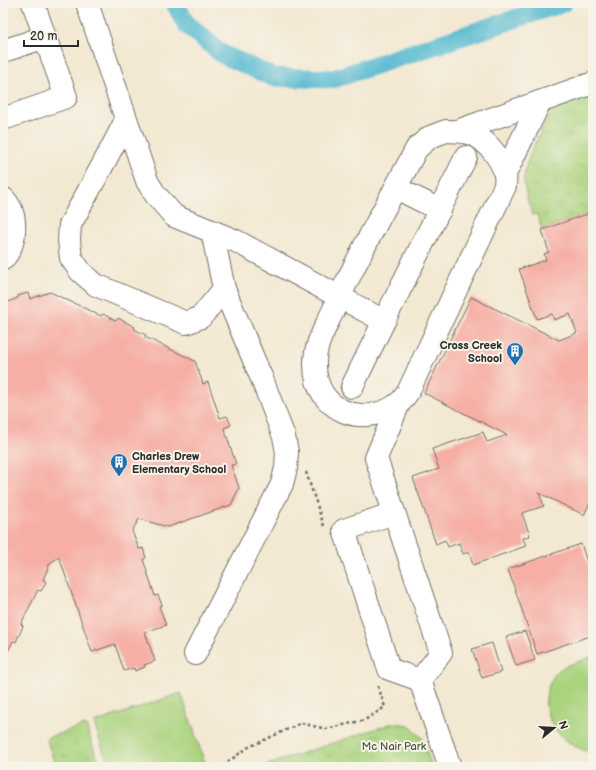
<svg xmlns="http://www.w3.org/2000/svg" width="596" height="770" viewBox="0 0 596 770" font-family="'Balsamiq Sans',sans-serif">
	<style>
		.grass { fill: #aad37e; stroke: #6a7f54 }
		.park { fill: url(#park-tufts); stroke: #6a7f54 }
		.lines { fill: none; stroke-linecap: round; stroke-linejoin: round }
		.canal { stroke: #52b9d0; stroke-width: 19 }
		.building { fill: #f6aea5 }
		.minor-casing { stroke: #716d65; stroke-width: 24 }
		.path { stroke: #716d65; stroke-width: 2.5; stroke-dasharray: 3 3; stroke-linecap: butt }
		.minor { stroke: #fff; stroke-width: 22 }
		.labels { text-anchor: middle; stroke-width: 4; stroke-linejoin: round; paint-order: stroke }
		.poi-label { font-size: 11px; font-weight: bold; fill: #2b2b2b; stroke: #f7f3e8; text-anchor: end }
		.park-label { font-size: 11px; fill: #4b5540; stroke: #f7f3e8 }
	</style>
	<defs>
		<pattern id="park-tufts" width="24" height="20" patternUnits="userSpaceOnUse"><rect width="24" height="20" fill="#aad37e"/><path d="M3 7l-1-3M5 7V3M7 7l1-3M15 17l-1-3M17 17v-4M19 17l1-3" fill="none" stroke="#92b56d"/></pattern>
	</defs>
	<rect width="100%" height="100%" fill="#f7f3e8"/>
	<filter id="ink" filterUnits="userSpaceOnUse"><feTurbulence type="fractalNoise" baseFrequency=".025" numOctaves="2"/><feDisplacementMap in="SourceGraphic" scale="8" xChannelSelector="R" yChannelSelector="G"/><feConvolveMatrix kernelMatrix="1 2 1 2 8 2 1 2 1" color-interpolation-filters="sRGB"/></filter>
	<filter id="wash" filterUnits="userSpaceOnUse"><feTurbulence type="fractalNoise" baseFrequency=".012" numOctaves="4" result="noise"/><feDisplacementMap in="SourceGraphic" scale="16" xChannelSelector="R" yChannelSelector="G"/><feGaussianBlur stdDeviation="0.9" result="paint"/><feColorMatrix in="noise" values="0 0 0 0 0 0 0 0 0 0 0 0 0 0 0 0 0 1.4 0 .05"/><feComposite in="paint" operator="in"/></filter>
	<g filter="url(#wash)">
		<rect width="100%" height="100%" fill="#f3e8d1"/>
		<g class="grass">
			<path d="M593,655V753C564,747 538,719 548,688C550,682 554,674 559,670C569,663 583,662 593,655Z"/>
			<polygon points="181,693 205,763 192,767 109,767 94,723"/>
		</g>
		<g class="park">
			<path d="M593,83V212L542,230L537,214L532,215C529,204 524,191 524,179C524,162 546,116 559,105C569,96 582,90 593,83Z"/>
			<polygon points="393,723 409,725 422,738 432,767 261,767"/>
			<polygon points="86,725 100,767 56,767 46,738"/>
		</g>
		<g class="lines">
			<polyline class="canal" points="175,3 186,24 222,54 273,77 333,79 563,3"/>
		</g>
		<g id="blocks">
			<g class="building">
				<polygon points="593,212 593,496 584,515 539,493 544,506 522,513 530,536 523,538 526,546 473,565 469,552 463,554 459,543 448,547 445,540 436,544 413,478 439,469 432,449 483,432 487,442 507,435 424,393 471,297 559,340 577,333 570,314 554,320 552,314 537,319 519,269 546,260 544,254 549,252 542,230"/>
				<polygon points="50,292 101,316 103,314 116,321 118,318 135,327 134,329 146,335 145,337 195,361 203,384 208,382 220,418 227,416 231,425 224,428 236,464 231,465 239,488 231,505 168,527 139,519 132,531 139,549 143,548 146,558 143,559 155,596 158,595 162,605 159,606 166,625 145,632 155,661 144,665 145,667 135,671 134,668 124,671 115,644 92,652 59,557 50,563 43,580 46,582 41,591 38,590 21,624 23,626 16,642 13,641 3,661 3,304 18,298 18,296 28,293 30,299"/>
				<polygon points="581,544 593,579 593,635 537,654 508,569"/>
				<polygon points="525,631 535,660 516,666 506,637"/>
				<polygon points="492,643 501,672 482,678 472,649"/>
			</g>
		</g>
	</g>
	<g filter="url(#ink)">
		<use href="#blocks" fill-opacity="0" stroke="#716d65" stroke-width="1"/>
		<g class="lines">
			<g class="minor-casing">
				<g id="minor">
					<polyline points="33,3 45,37"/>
					<polyline points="87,3 147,181 155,194 174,216 236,241 384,321 466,157"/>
					<polyline points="3,51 45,37 66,97 3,119"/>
					<polyline points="126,120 107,157 70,225 69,240 71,258 81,272 96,285 186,323 201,317 224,289"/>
					<path d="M446,131C454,131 461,131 468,133C485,137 501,158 505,174C506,178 505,183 505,186L408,392C405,396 402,401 398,404C363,429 315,411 315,365C314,346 325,328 333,311C358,255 388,202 417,148L430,137Z"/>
					<polyline points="457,131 593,83"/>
					<polyline points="505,174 540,102"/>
					<polyline points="396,188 440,210"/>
					<path d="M3,198C19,213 17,244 3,259"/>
					<polyline points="352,387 384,321"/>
					<polyline points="394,513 344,530 389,669 420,680 441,653 376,458 399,403"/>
					<polyline points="195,654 282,484 286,468 287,452 284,437 262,379 224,289 212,231"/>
					<polyline points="420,680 450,767"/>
				</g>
			</g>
			<g class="path">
				<polyline points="306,472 324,526"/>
				<polyline points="217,767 222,766 247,748 301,723 326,729 365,720 385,707 378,686"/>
			</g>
			<use href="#minor" class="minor"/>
		</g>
	</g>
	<defs>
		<g id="building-pin" transform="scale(0.9)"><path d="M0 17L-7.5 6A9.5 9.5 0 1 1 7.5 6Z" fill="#1f6fb2" stroke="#f7f3e8"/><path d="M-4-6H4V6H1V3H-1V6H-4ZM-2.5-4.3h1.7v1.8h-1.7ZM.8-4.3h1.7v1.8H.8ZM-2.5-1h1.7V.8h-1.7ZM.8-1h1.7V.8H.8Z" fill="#fff"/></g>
	</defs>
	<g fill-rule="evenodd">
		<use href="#building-pin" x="515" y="351"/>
		<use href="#building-pin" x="119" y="462"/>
	</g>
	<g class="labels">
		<g class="poi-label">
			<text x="502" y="349">Cross Creek<tspan x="502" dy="13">School</tspan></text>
			<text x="132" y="460" text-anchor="start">Charles Drew<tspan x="132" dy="13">Elementary School</tspan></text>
		</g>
		<g class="park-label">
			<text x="394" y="750">Mc Nair Park</text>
		</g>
	</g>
	<rect width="596" height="770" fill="none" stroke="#f7f3e8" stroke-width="16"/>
	<g transform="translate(554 728) rotate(72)" stroke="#f7f3e8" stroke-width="3" paint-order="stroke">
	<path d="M0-3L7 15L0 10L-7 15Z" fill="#2b2b2b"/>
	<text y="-6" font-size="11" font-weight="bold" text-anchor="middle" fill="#2b2b2b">N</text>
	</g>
	<path d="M24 40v6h54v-6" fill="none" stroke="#2b2b2b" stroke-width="2"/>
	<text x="30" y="40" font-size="12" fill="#2b2b2b" stroke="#f7f3e8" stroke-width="3" paint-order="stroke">20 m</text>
</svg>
